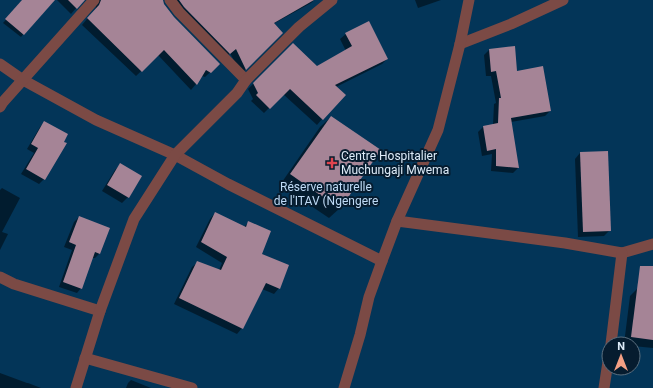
<svg xmlns="http://www.w3.org/2000/svg" width="653" height="388" viewBox="0 0 653 388" font-family="Roboto,sans-serif">
	<style>
		.green { fill: #033558; fill-rule: evenodd }
		.shadow { fill: #0007 }
		.building { fill: #a58496 }
		.lines { fill: none; stroke-linecap: round; stroke-linejoin: round }
		.minor { stroke: #7b4a45; stroke-width: 11 }
		.health-dot { fill: #e0444e; stroke: #061c2f; stroke-width: 1.5 }
		.labels { text-anchor: middle; stroke-width: 4; stroke-linejoin: round; paint-order: stroke }
		.poi-label { font-size: 12px; fill: #ddebf8; stroke: #061c2f; text-anchor: start }
		.park-label { font-size: 12px; fill: #bfdbf6; stroke: #061c2f }
	</style>
	<rect width="100%" height="100%" fill="#061c2f"/>
	<path class="green" d="M0,0H653V388H0ZM609,344H633V368H609Z"/>
	<g class="shadow">
		<polygon points="23,0 51,0 21,37 3,23"/>
		<polygon points="57,0 83,0 71,14"/>
		<polygon points="93,0 157,0 219,64 205,77 202,76 196,84 191,90 158,55 136,76 82,25 96,8 95,3"/>
		<polygon points="176,0 314,0 311,3 273,24 282,33 241,74 230,53 225,58"/>
		<polygon points="415,0 441,0 418,8"/>
		<polygon points="346,34 387,59 382,64 336,87 322,119 317,125 283,94 264,113 251,101 253,99 248,89 293,44 317,68 346,51 340,39"/>
		<polygon points="514,47 516,72 550,111 545,116 511,122 518,168 513,173 491,171 492,154 482,156 478,132 483,127 493,125 494,104 496,103 491,76 486,76 484,55 489,50"/>
		<polygon points="331,117 340,208 329,218 280,185 320,127"/>
		<polygon points="45,122 44,179 39,184 21,174 34,153 27,149 40,127"/>
		<polygon points="580,153 610,230 604,236 578,237 575,159"/>
		<polygon points="120,165 128,197 122,203 102,191 115,170"/>
		<polygon points="2,188 20,198 2,232 8,234 0,250 0,190"/>
		<polygon points="215,213 244,227 248,223 260,255 279,288 274,294 262,289 242,328 237,334 174,304 192,267 198,262 219,270 222,263 196,247 210,219"/>
		<polygon points="79,217 99,254 95,258 92,258 81,288 77,293 59,287 72,250 64,247 74,222"/>
		<polygon points="638,288 653,290 653,348 633,346 633,344 624,344 630,296"/>
		<polygon points="0,373 27,383 28,383 41,388 0,388"/>
		<polygon points="131,380 151,388 126,388 128,383"/>
	</g>
	<g class="building">
		<polygon points="22,0 55,0 24,35 5,19"/>
		<polygon points="68,0 85,0 77,9"/>
		<polygon points="101,0 163,0 164,4 174,17 220,64 211,73 206,70 197,85 164,50 142,72 87,18 99,5"/>
		<polygon points="179,0 314,0 274,23 283,33 246,70 236,49 230,54 184,7"/>
		<polygon points="369,21 388,59 335,85 346,95 323,120 290,89 270,109 256,95 258,93 253,83 293,43 317,66 352,46 345,33"/>
		<polygon points="515,46 517,71 543,66 551,111 511,118 519,168 496,166 496,149 487,151 483,126 498,123 499,98 501,98 496,71 491,72 489,49"/>
		<polygon points="331,116 381,150 340,209 290,174"/>
		<polygon points="44,121 68,134 64,142 67,143 45,180 26,169 38,148 31,144"/>
		<polygon points="608,151 611,231 583,232 580,152"/>
		<polygon points="120,163 142,176 129,198 107,185"/>
		<polygon points="215,212 246,227 248,221 271,231 262,254 289,265 280,289 266,283 243,329 179,298 197,261 221,270 227,257 201,242"/>
		<polygon points="79,216 110,228 100,254 95,252 82,289 63,282 76,245 69,242"/>
		<polygon points="640,266 653,266 653,340 631,337"/>
	</g>
	<g class="lines">
		<g class="minor">
			<polyline points="170,0 179,12 246,80"/>
			<polyline points="460,44 511,24 563,0"/>
			<polyline points="0,64 23,80 96,120 175,155 228,184 382,261"/>
			<polyline points="0,107 3,102 94,0"/>
			<polyline points="397,221 565,243 622,253 653,244"/>
			<polyline points="0,277 14,284 100,311"/>
			<polyline points="611,344 615,311 622,253"/>
			<polyline points="85,358 192,388"/>
			<polyline points="76,388 100,311 134,219 175,155 237,93 246,80 299,27 332,0"/>
			<polyline points="344,388 360,335 369,297 382,261 397,221 438,130 460,44 469,0"/>
			<polyline points="604,388 609,355"/>
		</g>
	</g>
	<path class="health-dot" d="M330 157h4v4h4v4h-4v4h-4v-4h-4v-4h4z"/>
	<g class="labels">
		<g class="poi-label">
			<text x="341" y="160">Centre Hospitalier<tspan x="341" dy="14">Muchungaji Mwema</tspan></text>
		</g>
		<g class="park-label">
			<text x="326" y="191">Réserve naturelle<tspan x="326" dy="14">de l'ITAV (Ngengere</tspan></text>
		</g>
	</g>
	<g transform="translate(621 356)"><circle r="19" fill="#061c2f" stroke="#5c6f7f"/>
	<path d="M0-3L7 15L0 10L-7 15Z" fill="#f39f84"/>
	<text y="-6" font-size="11" font-weight="bold" text-anchor="middle" fill="#ddebf8">N</text>
	</g>
</svg>
